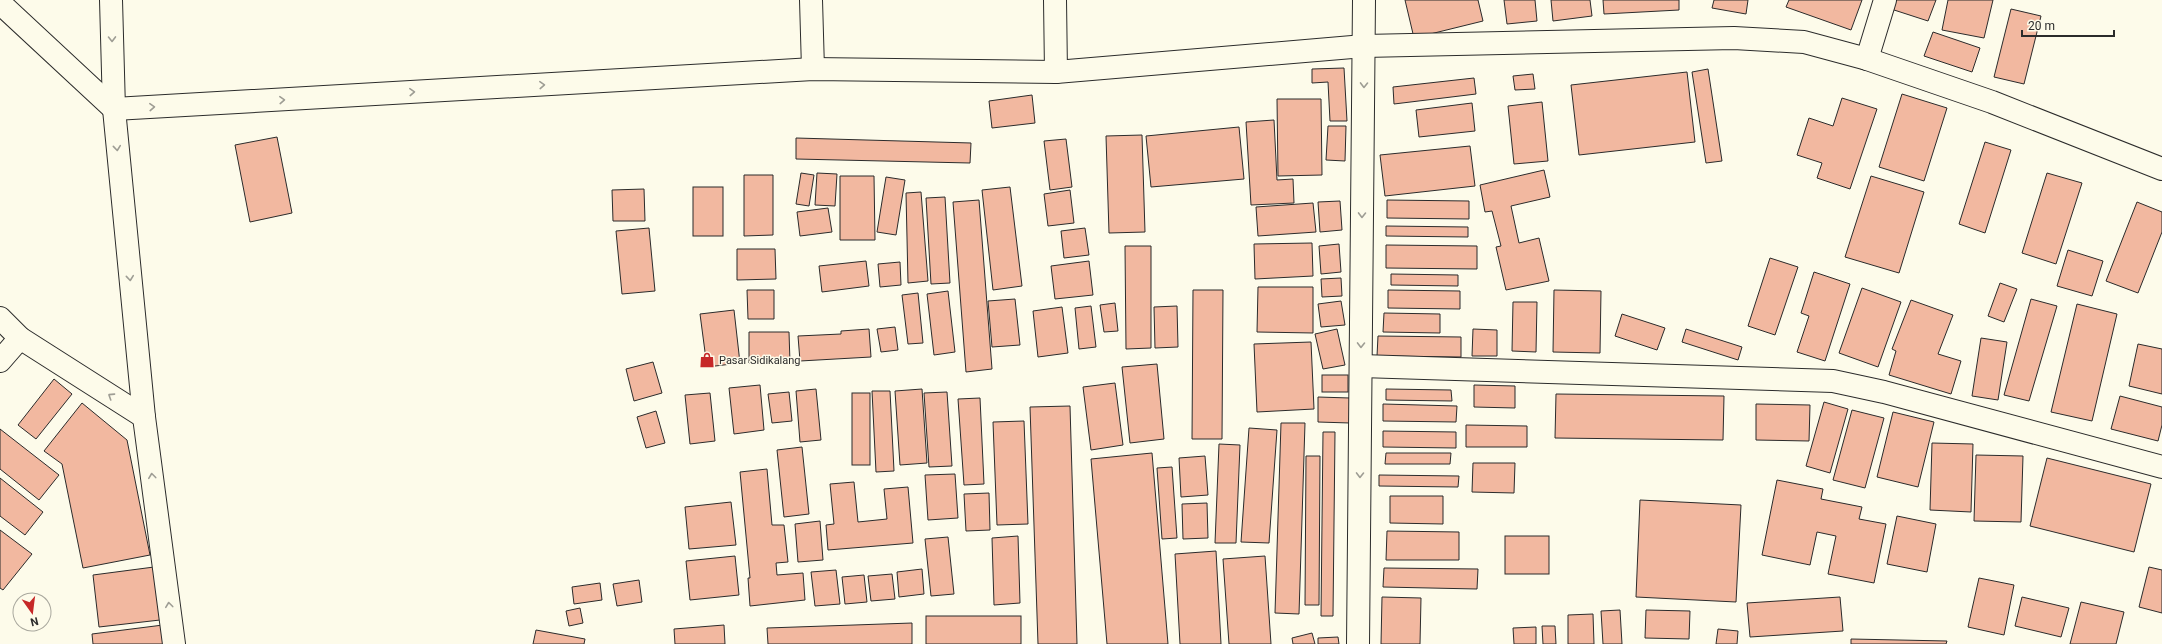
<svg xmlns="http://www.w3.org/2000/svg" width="2162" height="644" viewBox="0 0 2162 644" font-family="Roboto,sans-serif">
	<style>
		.building { fill: #f2b8a0; stroke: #2b2b2b }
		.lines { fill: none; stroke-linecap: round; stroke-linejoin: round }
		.street-casing { stroke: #2b2b2b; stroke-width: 24 }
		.street { stroke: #fdfbea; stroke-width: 22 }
		.oneway { stroke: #9e9d94 }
		.labels { text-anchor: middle; stroke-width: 3; stroke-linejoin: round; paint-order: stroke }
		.poi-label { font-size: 11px; fill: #2b2b2b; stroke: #fdfbea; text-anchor: start }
	</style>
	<rect width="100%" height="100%" fill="#fdfbea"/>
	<g class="building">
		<polygon points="1405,0 1478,0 1483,21 1414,38"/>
		<polygon points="1504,0 1535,0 1537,21 1507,24"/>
		<polygon points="1551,0 1590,0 1592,16 1553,21"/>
		<polygon points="1603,0 1679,0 1679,10 1604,14"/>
		<polygon points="1714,0 1748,0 1746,14 1712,8"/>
		<polygon points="1789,0 1862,0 1851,30 1786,7"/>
		<polygon points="1894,0 1936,0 1928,21 1891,9"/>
		<polygon points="1948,0 1993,0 1984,38 1942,30"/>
		<polygon points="2011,9 2041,16 2024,84 1994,77"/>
		<polygon points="1933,32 1980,48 1972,72 1924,56"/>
		<polygon points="1344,68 1347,121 1330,121 1328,82 1312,83 1312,69"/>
		<polygon points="1708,69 1722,161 1706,163 1692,72"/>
		<polygon points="1687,72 1695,142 1579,155 1571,85"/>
		<polygon points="1533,74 1535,89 1515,90 1513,76"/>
		<polygon points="1474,78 1476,94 1394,104 1393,87"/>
		<polygon points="1902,94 1947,108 1924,181 1879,167"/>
		<polygon points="1032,95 1035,123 992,128 989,101"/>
		<polygon points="1842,98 1877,109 1850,189 1817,178 1822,163 1797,155 1809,118 1833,126"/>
		<polygon points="1277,99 1321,99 1322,175 1278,176"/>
		<polygon points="1542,102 1548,161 1514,164 1508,106"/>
		<polygon points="1472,103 1475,131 1419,137 1416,110"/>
		<polygon points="1274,120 1277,180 1293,179 1294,203 1251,205 1246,122"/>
		<polygon points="1328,126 1346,126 1345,161 1326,160"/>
		<polygon points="1239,127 1244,179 1151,187 1146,136"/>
		<polygon points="1142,135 1145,232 1109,233 1106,136"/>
		<polygon points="277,137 292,213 250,222 235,145"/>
		<polygon points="796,138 971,143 970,163 796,159"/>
		<polygon points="1066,139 1072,187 1050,190 1044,141"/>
		<polygon points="1985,142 2011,150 1985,233 1959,224"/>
		<polygon points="1470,146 1475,186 1385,196 1380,155"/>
		<polygon points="1544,170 1550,197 1511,206 1519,243 1539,238 1549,281 1506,290 1496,247 1501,246 1492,211 1485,212 1480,185"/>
		<polygon points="801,173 814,175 809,206 796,204"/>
		<polygon points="817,173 837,174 835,206 815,205"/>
		<polygon points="2047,173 2082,183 2056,264 2022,253"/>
		<polygon points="744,175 773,175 773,235 744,236"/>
		<polygon points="840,176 874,176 875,240 840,240"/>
		<polygon points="1871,176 1924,192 1899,273 1845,257"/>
		<polygon points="886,177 905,180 896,235 877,232"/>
		<rect x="693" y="187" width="30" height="49"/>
		<polygon points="1010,187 1022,286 993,290 982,190"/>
		<polygon points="644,189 645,221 613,221 612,190"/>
		<polygon points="1070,190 1074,223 1048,226 1044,194"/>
		<polygon points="921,192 928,281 908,283 906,193"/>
		<polygon points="945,197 950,283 931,284 926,198"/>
		<polygon points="979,200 992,369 966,372 953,202"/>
		<polygon points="1387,200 1469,201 1469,219 1387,218"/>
		<polygon points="1340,201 1342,230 1320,232 1318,202"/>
		<polygon points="2137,202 2162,212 2162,232 2138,293 2106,281"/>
		<polygon points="1313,203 1316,232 1258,236 1256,207"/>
		<polygon points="828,208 832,232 800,236 797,212"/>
		<polygon points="1386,226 1468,227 1468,237 1386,236"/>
		<polygon points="649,228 655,291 622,294 616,231"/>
		<polygon points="1085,228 1089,255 1064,258 1061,231"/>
		<polygon points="1312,243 1313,276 1255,279 1254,244"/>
		<polygon points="1339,244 1341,272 1321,274 1319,246"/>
		<polygon points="1386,245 1477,246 1477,269 1386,268"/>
		<polygon points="1125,246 1151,246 1151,348 1126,349"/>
		<polygon points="737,249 775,249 776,279 737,280"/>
		<polygon points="2068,250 2103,261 2092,296 2057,286"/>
		<polygon points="1770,258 1798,267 1775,335 1748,326"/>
		<polygon points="866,261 869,286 822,292 819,266"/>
		<polygon points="1089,261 1093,295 1055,299 1051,266"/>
		<polygon points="900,262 901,285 880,287 878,264"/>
		<polygon points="1814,272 1850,284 1825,361 1797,352 1809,316 1801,313"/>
		<polygon points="1391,274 1458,275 1458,286 1391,285"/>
		<polygon points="1341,278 1342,296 1322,297 1321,279"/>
		<polygon points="2000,283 2017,289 2004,322 1988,316"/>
		<polygon points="1258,287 1313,287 1313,333 1257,332"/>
		<polygon points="1862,288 1901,302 1878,367 1839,353"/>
		<polygon points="747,290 774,290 774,319 748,319"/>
		<polygon points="1193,290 1223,290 1222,439 1192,439"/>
		<polygon points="1388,290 1460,291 1460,309 1388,308"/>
		<polygon points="1554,290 1601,291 1600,353 1553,352"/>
		<polygon points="948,291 955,352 934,355 927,294"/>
		<polygon points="918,293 923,343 908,344 902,295"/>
		<polygon points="1015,299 1020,345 992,347 988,301"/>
		<polygon points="2031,299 2057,306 2029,401 2004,395"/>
		<polygon points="1911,300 1953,315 1938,354 1961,361 1951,394 1889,375 1896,351 1892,349"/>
		<polygon points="1341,301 1345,325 1321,327 1318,304"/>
		<polygon points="1513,302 1537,302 1536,352 1512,351"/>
		<polygon points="1115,303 1118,331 1104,332 1100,305"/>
		<polygon points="2077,304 2117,314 2092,421 2051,412"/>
		<polygon points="1091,306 1096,347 1079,349 1075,308"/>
		<polygon points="1177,306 1178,347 1155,348 1154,307"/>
		<polygon points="1062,307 1068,353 1038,357 1033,311"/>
		<polygon points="734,310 740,363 707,367 700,314"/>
		<polygon points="1384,313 1440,314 1440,333 1383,332"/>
		<polygon points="1622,314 1665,328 1657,350 1615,336"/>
		<polygon points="895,327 898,350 881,352 877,329"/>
		<polygon points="869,329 871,357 800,361 798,336 841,334 841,331"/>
		<polygon points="1337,329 1345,365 1323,369 1315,334"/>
		<polygon points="1473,329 1497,330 1497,356 1472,356"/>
		<polygon points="1686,329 1742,347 1738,360 1682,342"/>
		<polygon points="749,332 789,332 790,363 749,363"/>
		<polygon points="1378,336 1461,337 1461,357 1377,356"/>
		<polygon points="1981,338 2007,342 1998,400 1972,396"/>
		<polygon points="1311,342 1314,409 1257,412 1254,344"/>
		<polygon points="2138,344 2162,349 2162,394 2129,386"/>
		<polygon points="653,362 662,393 634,401 626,369"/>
		<polygon points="1157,364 1164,439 1130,443 1122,367"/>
		<rect x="1322" y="375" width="26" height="17"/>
		<polygon points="54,379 72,394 36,439 18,425"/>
		<polygon points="1115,383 1123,445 1091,450 1083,387"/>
		<polygon points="760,385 764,430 734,434 729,388"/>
		<polygon points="1474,385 1515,386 1515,408 1474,407"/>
		<polygon points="816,389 821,440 800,442 796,391"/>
		<polygon points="922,389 927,463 900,465 895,391"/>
		<polygon points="1386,389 1451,390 1452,401 1386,400"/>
		<polygon points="872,391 890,391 894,471 876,472"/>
		<polygon points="789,392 792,421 772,423 768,394"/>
		<polygon points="947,392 952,466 929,467 924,393"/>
		<polygon points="710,393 715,441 690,444 685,395"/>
		<rect x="852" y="393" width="18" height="72"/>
		<polygon points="1556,394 1724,396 1723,440 1555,438"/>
		<polygon points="2120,396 2162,407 2162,425 2158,441 2111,429"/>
		<polygon points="1318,397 1350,398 1350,423 1318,422"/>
		<polygon points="980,398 984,484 964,485 958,399"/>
		<polygon points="1824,402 1848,409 1830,473 1806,466"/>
		<polygon points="82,403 127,440 150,555 83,568 62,464 44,451"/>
		<polygon points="1383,404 1457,406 1456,422 1383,421"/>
		<polygon points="1756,404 1810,405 1809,441 1756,440"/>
		<polygon points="1070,406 1077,644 1038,644 1030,407"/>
		<polygon points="1852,410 1884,418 1865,488 1833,480"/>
		<polygon points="656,411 665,443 646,448 637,417"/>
		<polygon points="1893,412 1934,422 1918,487 1877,477"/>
		<polygon points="1024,421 1028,524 997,525 993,422"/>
		<polygon points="1281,423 1305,423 1299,614 1275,613"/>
		<polygon points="1466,425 1527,426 1527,447 1466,447"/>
		<polygon points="1249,428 1277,430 1269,543 1241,542"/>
		<polygon points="0,429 59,475 39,500 0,469"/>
		<polygon points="1383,431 1456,432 1456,448 1383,447"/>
		<polygon points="1323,432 1335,432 1333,616 1321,616"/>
		<polygon points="1932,443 1973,444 1971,512 1930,510"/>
		<polygon points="1219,444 1240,445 1236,543 1215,543"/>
		<polygon points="802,447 809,514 784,517 777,450"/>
		<polygon points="1152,453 1168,644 1107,644 1091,459"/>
		<polygon points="1386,453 1451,453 1450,464 1385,464"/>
		<polygon points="1976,455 2023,456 2021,522 1974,521"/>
		<polygon points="1205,456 1208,495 1181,497 1179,458"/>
		<polygon points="1306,456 1320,456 1319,605 1305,605"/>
		<polygon points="2047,458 2151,484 2134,552 2030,526"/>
		<polygon points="1473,463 1515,463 1514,493 1472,492"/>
		<polygon points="1172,467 1177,538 1162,539 1157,468"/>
		<polygon points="767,469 772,525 784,525 788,562 776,563 777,575 803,573 805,600 750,606 748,578 750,578 740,472"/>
		<polygon points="955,474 958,518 928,520 925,475"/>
		<polygon points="1379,475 1459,476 1458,487 1379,486"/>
		<polygon points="0,478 43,512 25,535 0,516"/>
		<polygon points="1777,480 1823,489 1821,499 1862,507 1859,519 1886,524 1874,583 1828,574 1836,536 1817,532 1810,565 1762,555"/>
		<polygon points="854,482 858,522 887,519 884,489 908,487 913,543 828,550 826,525 834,524 830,484"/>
		<polygon points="989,493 990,530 966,531 964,494"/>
		<polygon points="1390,496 1443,496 1443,524 1390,523"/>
		<polygon points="1640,500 1741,505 1736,602 1636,597"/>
		<polygon points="731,502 736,545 689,549 685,507"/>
		<polygon points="1207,503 1208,538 1183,539 1182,504"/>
		<polygon points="1897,516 1936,524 1927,572 1887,564"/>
		<polygon points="820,521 823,560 798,562 795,524"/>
		<polygon points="0,530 32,554 3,590 0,588"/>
		<polygon points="1387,531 1459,532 1459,560 1386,560"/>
		<polygon points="1018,536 1020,603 994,605 992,538"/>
		<rect x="1505" y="536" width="44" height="38"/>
		<polygon points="948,537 954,594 931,596 925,539"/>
		<polygon points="1216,551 1221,644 1180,644 1175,554"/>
		<polygon points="735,556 739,595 690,600 686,561"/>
		<polygon points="1265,556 1271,644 1229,644 1223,559"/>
		<polygon points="154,567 160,620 99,627 93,575"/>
		<polygon points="2149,567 2162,570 2162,613 2139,607"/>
		<polygon points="1384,568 1478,569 1477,589 1383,587"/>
		<polygon points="922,569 924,594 899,597 897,572"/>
		<polygon points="836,570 840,604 815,606 811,572"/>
		<polygon points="892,574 895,599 871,601 868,576"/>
		<polygon points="864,575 867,602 845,604 842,577"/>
		<polygon points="1979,578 2014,585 2004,635 1968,627"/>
		<polygon points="639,580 642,602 617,606 613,584"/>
		<polygon points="600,583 602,600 574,604 572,587"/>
		<polygon points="1382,597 1421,598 1420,644 1381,644"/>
		<polygon points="1840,597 1843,631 1750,637 1747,603"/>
		<polygon points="2022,597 2069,608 2061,637 2015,626"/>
		<polygon points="2081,602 2124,612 2116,644 2070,644"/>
		<polygon points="580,608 583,623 569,626 566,611"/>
		<polygon points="1620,610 1622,644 1603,644 1601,611"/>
		<polygon points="1646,610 1690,611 1689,639 1645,638"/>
		<polygon points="1593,614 1594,644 1568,644 1568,615"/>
		<rect x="926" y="616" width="95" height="28"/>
		<polygon points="912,623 912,644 768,644 767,628"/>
		<polygon points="163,625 166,644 93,644 92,634"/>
		<polygon points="724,625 725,644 675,644 674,629"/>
		<polygon points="1542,626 1555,626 1556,644 1543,644"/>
		<polygon points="1536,627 1536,644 1514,644 1513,628"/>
		<polygon points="1718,629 1738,631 1737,644 1716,644"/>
		<polygon points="536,630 585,639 584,644 533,644"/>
		<polygon points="1312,633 1315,644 1293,644 1292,638"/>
		<polygon points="1338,637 1339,644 1318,644 1318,638"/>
		<polygon points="1851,639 1947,641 1946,644 1851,644"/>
	</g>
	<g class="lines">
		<g class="street-casing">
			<g id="street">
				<polyline points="111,0 114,109 144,417 174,644"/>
				<polyline points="811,0 813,69"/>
				<polyline points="1055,0 1056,72"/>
				<polyline points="0,3 114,109 813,69 1056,72 1364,46 1734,38 1804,42 1867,59 1992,102 2162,169"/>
				<polyline points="1867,59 1885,0"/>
				<polyline points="0,318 20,338 144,417"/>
				<polyline points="0,361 20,338"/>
				<polyline points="1361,366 1833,381 1884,392 2162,467"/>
				<polyline points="1358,644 1364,0"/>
			</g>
		</g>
		<use href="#street" class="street"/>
	</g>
	<defs><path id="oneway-chevron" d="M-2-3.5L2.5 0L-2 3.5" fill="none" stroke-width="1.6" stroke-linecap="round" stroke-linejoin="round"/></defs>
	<g class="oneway">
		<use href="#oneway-chevron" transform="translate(112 39) rotate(89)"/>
		<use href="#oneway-chevron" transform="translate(542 85) rotate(-3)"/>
		<use href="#oneway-chevron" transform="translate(1364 85) rotate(91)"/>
		<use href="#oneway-chevron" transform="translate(412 92) rotate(-3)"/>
		<use href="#oneway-chevron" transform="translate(282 100) rotate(-3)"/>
		<use href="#oneway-chevron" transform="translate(152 107) rotate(-3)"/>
		<use href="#oneway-chevron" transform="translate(117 148) rotate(84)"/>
		<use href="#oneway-chevron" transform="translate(1362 215) rotate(91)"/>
		<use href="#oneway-chevron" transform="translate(130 278) rotate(84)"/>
		<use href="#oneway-chevron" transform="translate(1361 345) rotate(91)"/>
		<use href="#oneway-chevron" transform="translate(111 396) rotate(-147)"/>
		<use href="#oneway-chevron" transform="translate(1360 475) rotate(91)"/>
		<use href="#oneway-chevron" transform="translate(152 476) rotate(-97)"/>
		<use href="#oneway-chevron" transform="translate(169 605) rotate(-97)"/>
	</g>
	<defs>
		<g id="shop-bare" transform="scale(1.2)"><path d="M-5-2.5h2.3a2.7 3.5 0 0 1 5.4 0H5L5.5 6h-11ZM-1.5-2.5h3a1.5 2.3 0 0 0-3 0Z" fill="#c62828" stroke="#fdfbea" stroke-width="2.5" paint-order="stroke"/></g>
	</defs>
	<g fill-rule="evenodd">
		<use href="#shop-bare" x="707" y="360"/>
	</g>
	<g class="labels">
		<g class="poi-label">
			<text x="719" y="364">Pasar Sidikalang</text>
		</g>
	</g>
	<g transform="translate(32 612) rotate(166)"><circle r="19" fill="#fdfbea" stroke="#a9a89e"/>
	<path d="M0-3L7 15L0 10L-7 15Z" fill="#c62828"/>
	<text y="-6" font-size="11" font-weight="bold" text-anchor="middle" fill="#2b2b2b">N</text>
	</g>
	<path d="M2022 30v6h92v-6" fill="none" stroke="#2b2b2b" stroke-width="2"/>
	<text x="2028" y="30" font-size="12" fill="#2b2b2b" stroke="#fdfbea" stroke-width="3" paint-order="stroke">20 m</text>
</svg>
